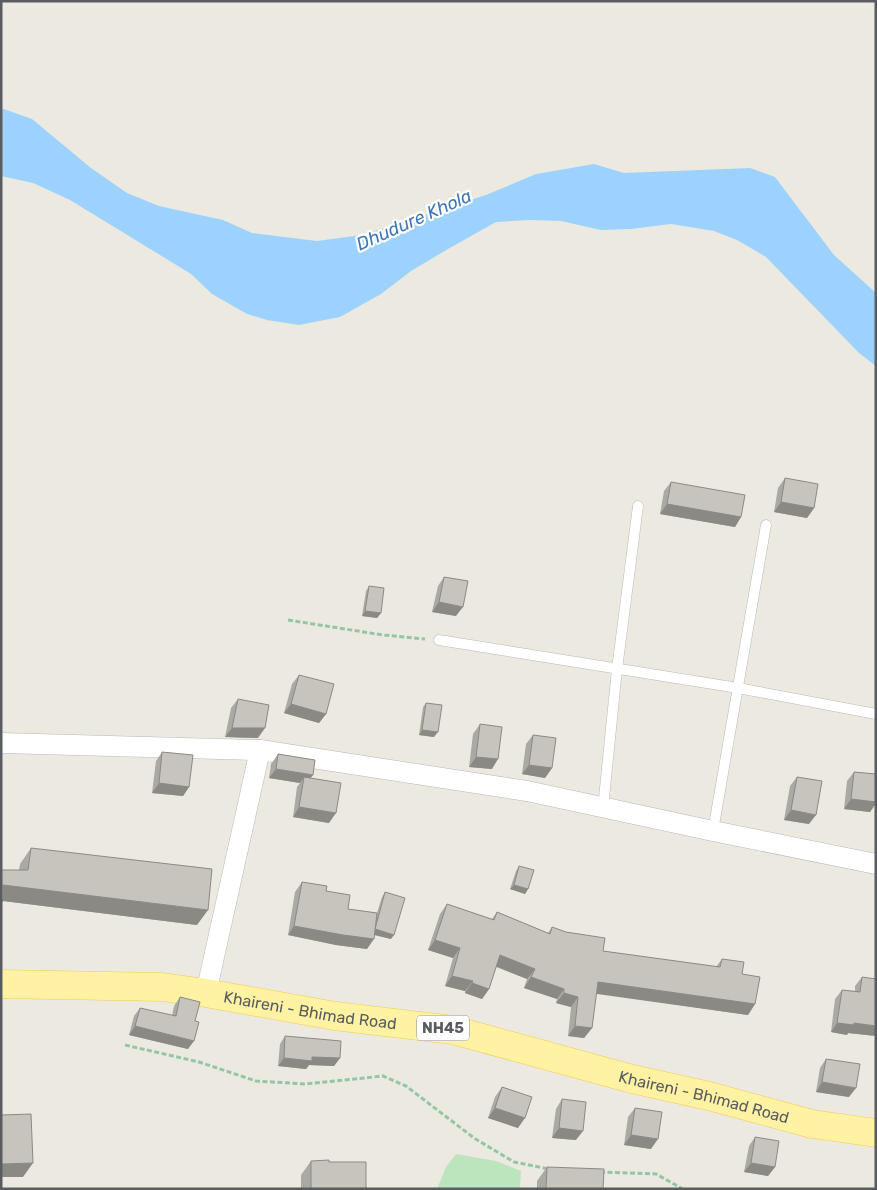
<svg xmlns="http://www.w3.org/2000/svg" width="877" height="1190" viewBox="0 0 877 1190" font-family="Rubik,sans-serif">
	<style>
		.green { fill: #bce5bd }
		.water { fill: #9dd2ff }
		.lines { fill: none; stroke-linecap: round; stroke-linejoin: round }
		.service-casing { stroke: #b6b8bd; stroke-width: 11 }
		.minor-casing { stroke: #b6b8bd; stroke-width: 21 }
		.primary-casing { stroke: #f2ca53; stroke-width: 29 }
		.path { stroke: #95c6a4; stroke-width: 3; stroke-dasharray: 5 2.5; stroke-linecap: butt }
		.service { stroke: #fff; stroke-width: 10 }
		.minor { stroke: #fff; stroke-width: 20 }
		.primary { stroke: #fff2a2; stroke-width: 28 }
		.wall { fill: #aba9a3 }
		.shaded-wall { fill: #8b8984 }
		.building { fill: #c7c4bd; stroke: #8b8984 }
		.labels { text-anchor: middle; stroke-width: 4.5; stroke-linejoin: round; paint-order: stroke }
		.shield { fill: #fff; stroke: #8b8d90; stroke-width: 1 }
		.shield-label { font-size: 15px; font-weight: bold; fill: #595c61 }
		.street-label { font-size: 16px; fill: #595c61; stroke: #fff }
		.water-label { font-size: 18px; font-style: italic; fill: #3e77ba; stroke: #fff }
	</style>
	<rect width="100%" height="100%" fill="#eceae0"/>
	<polygon class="green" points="456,1154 496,1161 521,1171 520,1189 437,1189 446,1167"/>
	<polygon class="water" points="1,108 32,119 91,168 127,193 159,206 223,220 252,233 317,241 362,235 486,195 536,174 594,164 624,173 750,168 775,177 834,255 876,293 876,366 859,353 766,257 737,240 714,231 671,224 631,229 601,230 561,221 530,220 496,222 448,249 411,271 381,294 340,317 299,325 267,320 247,314 212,294 191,274 70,200 33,183 1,176"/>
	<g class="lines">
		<g class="service-casing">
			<g id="service">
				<polyline points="439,640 738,688 876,714"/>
				<polyline points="603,808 617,669 638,506"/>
				<polyline points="713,831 766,525"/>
			</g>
		</g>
		<g class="minor-casing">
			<g id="minor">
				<polyline points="1,743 260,750"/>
				<polyline points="206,993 260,750 527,791 713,831 876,864"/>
			</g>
		</g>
		<g class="primary-casing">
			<g id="primary">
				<path id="s1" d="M1,984L162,987L206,993L335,1016L453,1030L632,1079L709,1096L812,1124L876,1133"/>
			</g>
		</g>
		<g class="path">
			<polyline points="288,620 383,635 425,639"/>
			<polyline points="125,1045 199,1062 256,1081 305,1084 383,1076 406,1086 474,1138 514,1162 549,1169"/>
			<polyline points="600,1172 656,1174 683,1189"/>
		</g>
		<use href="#service" class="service"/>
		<use href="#minor" class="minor"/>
		<use href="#primary" class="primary"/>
	</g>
	<g class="wall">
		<polygon points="785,478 814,508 807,518 774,512 778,488"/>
		<polygon points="671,482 741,517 735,527 660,514 664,491"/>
		<polygon points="444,577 456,616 432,612 438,586"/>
		<polygon points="369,586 381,613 377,618 362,616 366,591"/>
		<polygon points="299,675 326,714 319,723 284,713 292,684"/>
		<polygon points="238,699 258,738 225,737 231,708"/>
		<polygon points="426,703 434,737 419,735 423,707"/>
		<polygon points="480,724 492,769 469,767 473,734"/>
		<polygon points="533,735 552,768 545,778 522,774 526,744"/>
		<polygon points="162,752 189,787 183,796 152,793 156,761"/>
		<polygon points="278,754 313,775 310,778 329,823 293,817 297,787 300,783 269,778 271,764"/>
		<polygon points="854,772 876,774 876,803 870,812 844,809 847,781"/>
		<polygon points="797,777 809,824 784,820 790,786"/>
		<polygon points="31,848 197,925 3,901 1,904 1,870 19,870 20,864"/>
		<polygon points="519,866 528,889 525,894 510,889 516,871"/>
		<polygon points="302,882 326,891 348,909 377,913 382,897 385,892 391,939 374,935 367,949 336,945 288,935 295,892"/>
		<polygon points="447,904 492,919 497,912 548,933 552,927 603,951 716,967 722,959 742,974 755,1004 748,1015 596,993 592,1028 584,1038 568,1036 571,1007 556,1003 557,999 524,988 527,979 496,967 489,989 482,999 465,993 465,991 445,986 453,958 428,950 440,914"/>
		<polygon points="862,977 876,1036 848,1033 847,1035 831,1032 835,999 842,990 855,991 855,986"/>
		<polygon points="180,997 195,1021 188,1049 129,1035 134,1016 140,1008 172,1016 174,1006"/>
		<polygon points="285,1036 340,1058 334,1066 309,1065 306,1069 278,1066 280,1044"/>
		<polygon points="826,1059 849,1097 816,1092 820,1068"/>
		<polygon points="502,1087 518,1128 488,1118 495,1097"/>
		<polygon points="562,1099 576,1140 552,1138 556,1109"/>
		<polygon points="635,1108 651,1149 624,1145 628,1117"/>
		<polygon points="755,1137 775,1167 768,1176 744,1172 749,1146"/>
		<polygon points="311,1161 329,1162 366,1189 301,1189 301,1175"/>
		<polygon points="547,1167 603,1189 537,1189 537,1181"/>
	</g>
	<g class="shaded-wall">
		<polygon points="781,502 814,508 807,518 774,512"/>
		<polygon points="667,504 741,517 735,527 660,514"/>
		<polygon points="439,602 463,607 456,616 432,612"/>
		<polygon points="365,611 381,613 377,618 362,616"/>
		<polygon points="291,704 326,714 319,723 284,713"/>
		<polygon points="232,728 265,728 258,738 225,737"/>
		<polygon points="422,730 438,732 434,737 419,735"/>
		<polygon points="476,757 498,759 492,769 469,767"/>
		<polygon points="529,765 552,768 545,778 522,774"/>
		<polygon points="276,769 313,775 306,784 304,777 300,783 269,778"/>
		<polygon points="159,783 189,787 183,796 152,793"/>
		<polygon points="851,799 876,802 876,803 870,812 844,809"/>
		<polygon points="299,807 336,813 329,823 293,817"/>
		<polygon points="791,810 816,815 809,824 784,820"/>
		<polygon points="3,885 208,910 197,925 3,901 1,904 1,888"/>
		<polygon points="514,885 528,889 525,894 510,889"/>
		<polygon points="294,926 374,939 367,949 336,945 288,935"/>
		<polygon points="375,929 394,935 391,939 371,934"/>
		<polygon points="435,940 460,948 453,958 428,950"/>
		<polygon points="500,955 535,969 527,979 493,965"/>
		<polygon points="452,976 473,981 465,991 445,986"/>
		<polygon points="531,977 564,989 557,999 524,988"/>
		<polygon points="598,982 755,1004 748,1015 590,993"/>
		<polygon points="472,983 489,989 482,999 465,993"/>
		<polygon points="564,993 578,997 571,1007 556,1003"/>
		<polygon points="837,1023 854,1023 876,1026 876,1036 848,1033 847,1035 831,1032"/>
		<polygon points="135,1026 194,1041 188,1049 129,1035"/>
		<polygon points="575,1026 592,1028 584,1038 568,1036"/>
		<polygon points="312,1057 340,1058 334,1066 309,1065 306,1069 278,1066 284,1058"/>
		<polygon points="822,1082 856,1088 849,1097 816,1092"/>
		<polygon points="495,1108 525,1118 518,1128 488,1118"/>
		<polygon points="559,1128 583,1131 576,1140 552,1138"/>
		<polygon points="631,1135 658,1139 651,1149 624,1145"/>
		<polygon points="33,1163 23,1177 1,1177 1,1164"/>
		<polygon points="751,1163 775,1167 768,1176 744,1172"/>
	</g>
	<g class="building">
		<polygon points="785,478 818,484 814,508 781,502"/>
		<polygon points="671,482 745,495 741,517 667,504"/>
		<polygon points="444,577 468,581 463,607 439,602"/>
		<polygon points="369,586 384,588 381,613 365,611"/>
		<polygon points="299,675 334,684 326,714 291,704"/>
		<polygon points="238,699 269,705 265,728 232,728"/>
		<polygon points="426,703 442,705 438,732 422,730"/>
		<polygon points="480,724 502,727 498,759 476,757"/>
		<polygon points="533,735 556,738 552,768 529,765"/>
		<polygon points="162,752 193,755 189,787 159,783"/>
		<polygon points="278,754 315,760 313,775 276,769"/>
		<polygon points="854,772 876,774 876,802 851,799"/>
		<polygon points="304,777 341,783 336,813 299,807"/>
		<polygon points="797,777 822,781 816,815 791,810"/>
		<polygon points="31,848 212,869 208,910 3,885 3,900 1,901 1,870 28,870"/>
		<polygon points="519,866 534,870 528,889 514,885"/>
		<polygon points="302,882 327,886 326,891 350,895 348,909 377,913 374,939 343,935 294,926"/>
		<polygon points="385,892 405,898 394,935 375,929"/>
		<polygon points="447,904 494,920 497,912 550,934 552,927 566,932 605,938 603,951 720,967 722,959 744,962 742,974 760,977 755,1004 598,982 592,1028 575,1026 578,997 564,993 564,989 531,977 535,969 500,955 489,989 472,983 473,981 452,976 460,948 435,940"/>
		<polygon points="862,977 876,979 876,1026 854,1023 854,1025 837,1023 842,990 860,992"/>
		<polygon points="180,997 200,1002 195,1021 199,1022 194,1041 135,1026 140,1008 176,1016"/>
		<polygon points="285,1036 341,1041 340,1058 312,1057 312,1061 284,1058"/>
		<polygon points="826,1059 860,1064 856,1088 822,1082"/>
		<polygon points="502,1087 532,1097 525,1118 495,1108"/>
		<polygon points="562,1099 586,1102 583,1131 559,1128"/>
		<polygon points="635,1108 662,1112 658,1139 631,1135"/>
		<polygon points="31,1114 33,1163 1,1164 1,1115"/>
		<polygon points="755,1137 779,1141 775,1167 751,1163"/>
		<polygon points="329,1160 329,1162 366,1162 366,1189 311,1189 311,1161"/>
		<polygon points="547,1167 604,1169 603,1189 546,1189"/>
	</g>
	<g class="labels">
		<rect class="shield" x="417" y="1015.5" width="52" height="25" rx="4"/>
		<g class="shield-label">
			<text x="443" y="1033">NH45</text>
		</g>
		<g class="street-label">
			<text dy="6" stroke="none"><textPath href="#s1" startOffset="311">Khaireni - Bhimad Road</textPath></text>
			<text dy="6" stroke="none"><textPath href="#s1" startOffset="715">Khaireni - Bhimad Road</textPath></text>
		</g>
		<g class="water-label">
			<text transform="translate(414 220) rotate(-24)" y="6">Dhudure Khola</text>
		</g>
	</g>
	<rect width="877" height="1190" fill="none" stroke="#595c61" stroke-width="5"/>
</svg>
